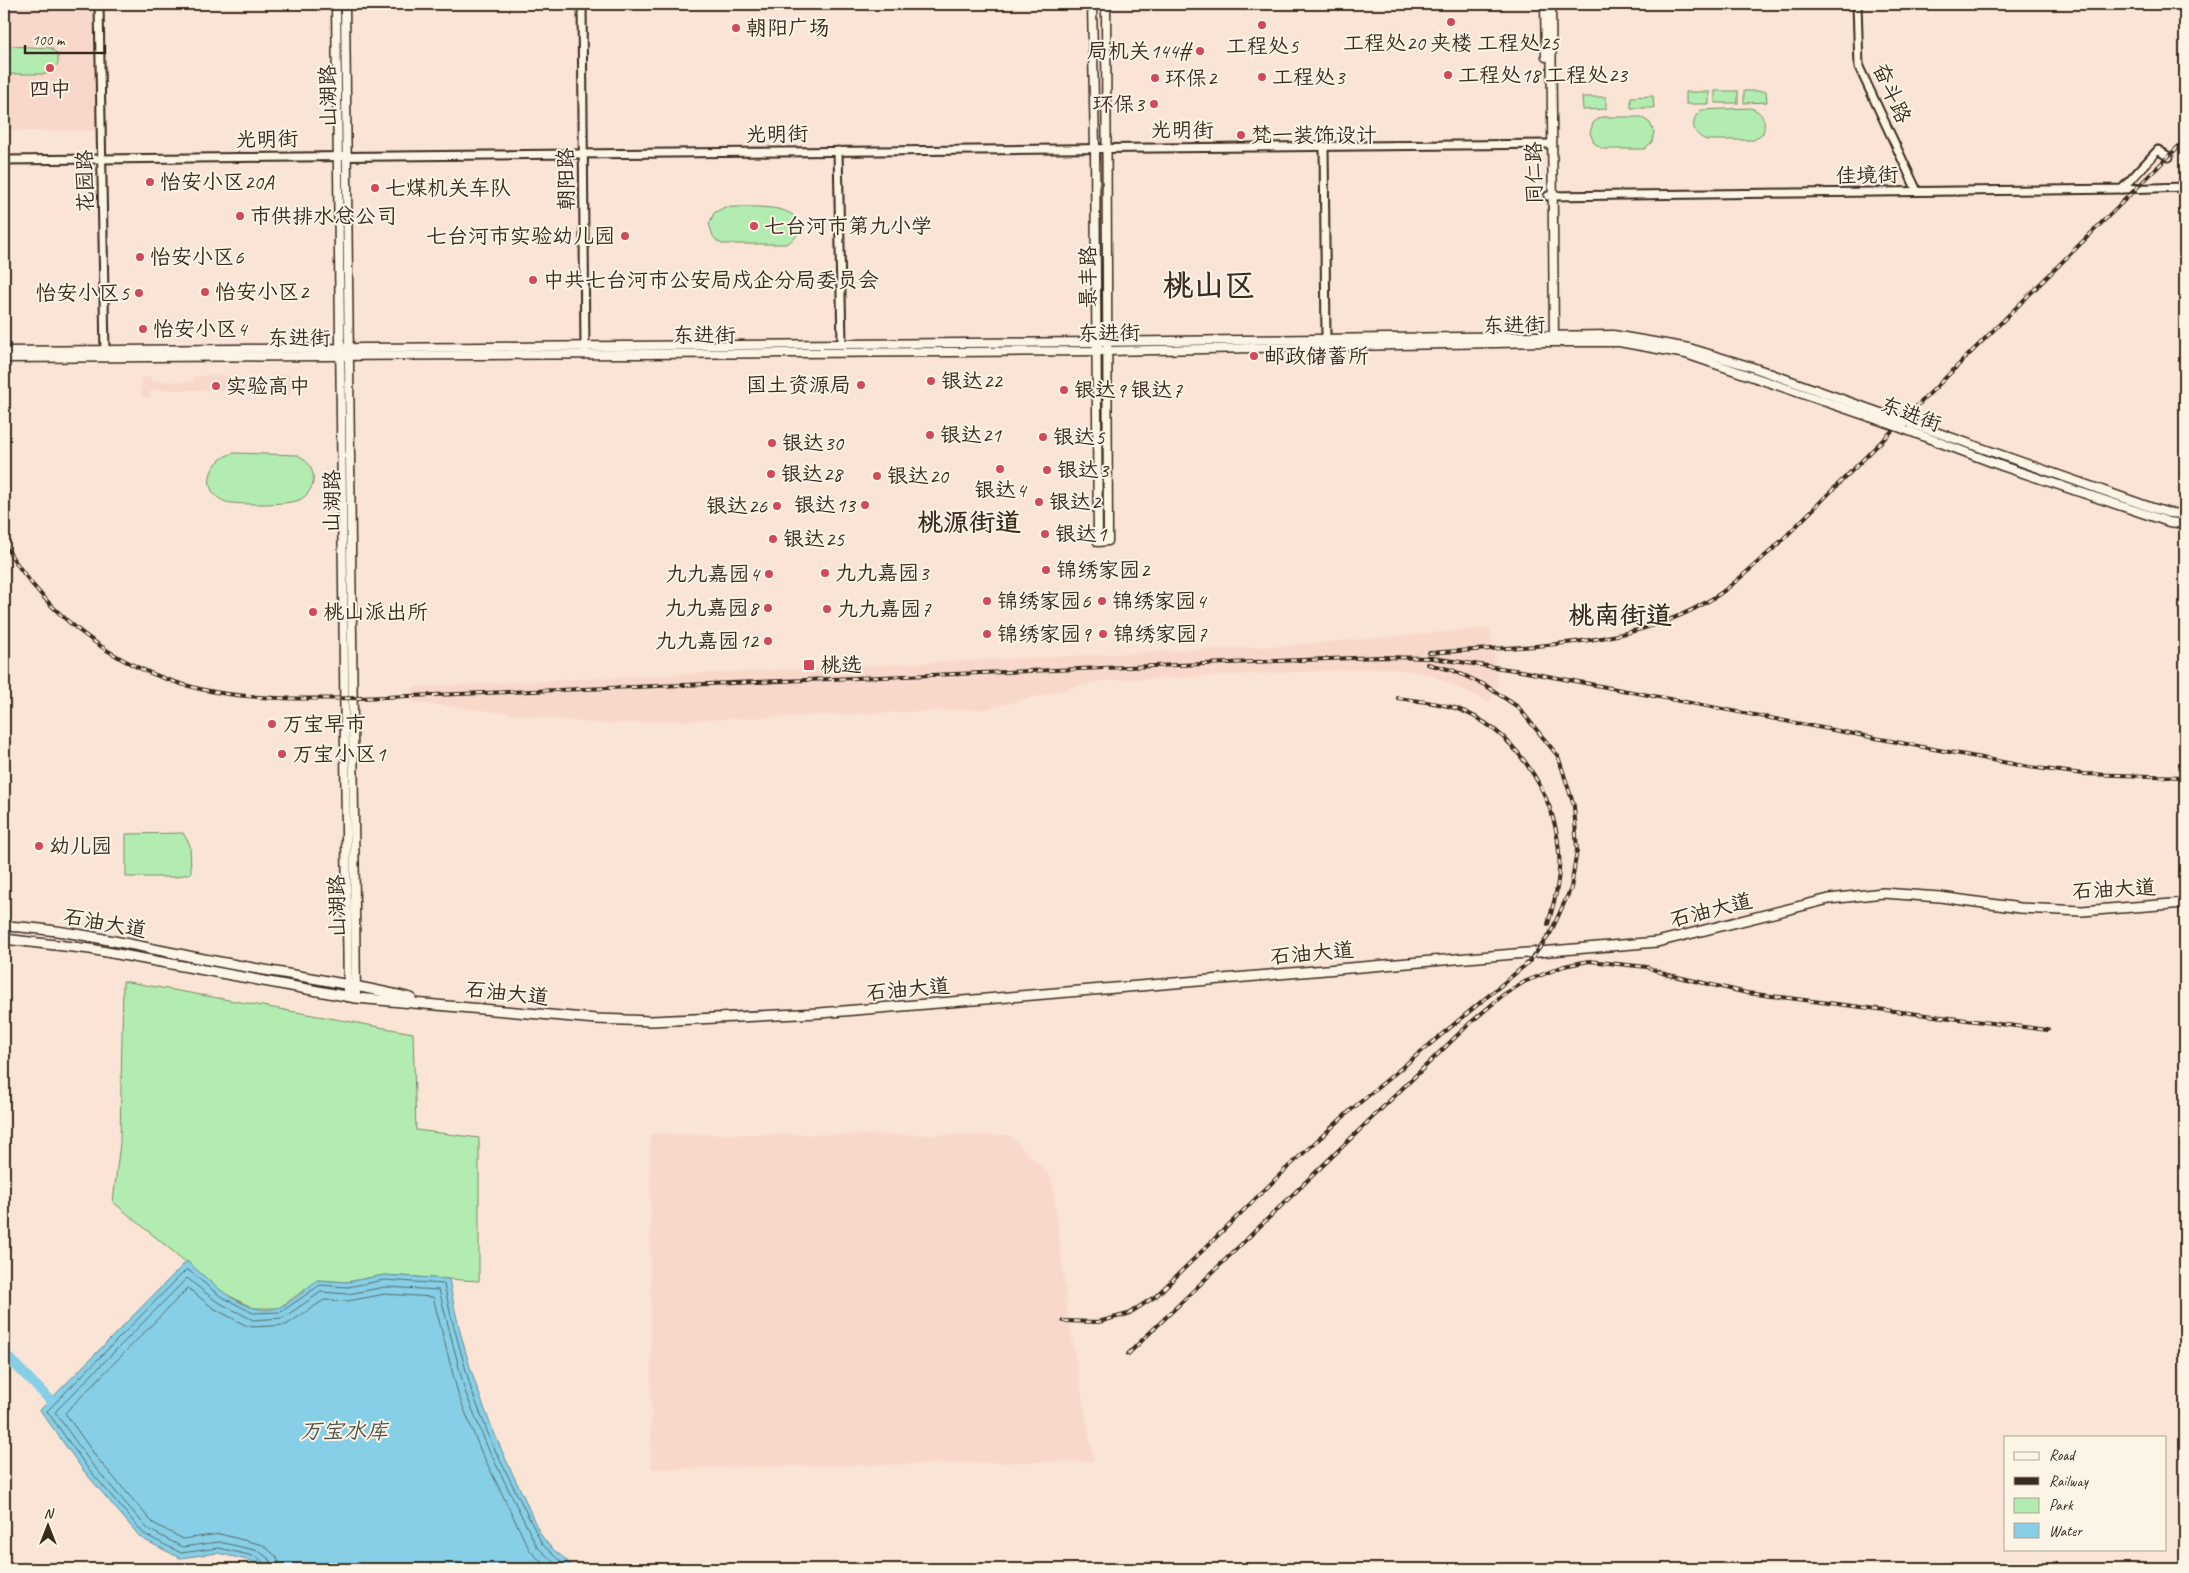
<svg xmlns="http://www.w3.org/2000/svg" width="2189" height="1573" viewBox="0 0 2189 1573" font-family="Caveat,'LXGW WenKai TC',sans-serif">
	<style>
		.built { fill: #f9d8cc }
		.green { fill: #b3ecb0; stroke: #778b67 }
		.water { fill: #86cfe6; stroke: #688d96 }
		.lines { fill: none; stroke-linecap: round; stroke-linejoin: round }
		.shore { stroke: #596c6e; stroke-width: 1 }
		.river { stroke: #86cfe6; stroke-width: 10 }
		.secondary-casing { stroke: #3b2a1e; stroke-width: 11 }
		.primary-casing { stroke: #3b2a1e; stroke-width: 11 }
		.highway-casing { stroke: #3b2a1e; stroke-width: 12 }
		.secondary { stroke: #fcf5e5; stroke-width: 7 }
		.primary { stroke: #fcf5e5; stroke-width: 8 }
		.highway { stroke: #fcf5e5; stroke-width: 9 }
		.rail-casing { stroke: #3b2a1e; stroke-width: 4 }
		.rail { stroke: #fcf5e5; stroke-width: 2; stroke-dasharray: 5.5; stroke-linecap: butt }
		.primary-bridge-casing { stroke: #3b2a1e; stroke-width: 11; stroke-linecap: butt }
		.primary-bridge { stroke: #fcf5e5; stroke-width: 8 }
		.poi-dot { fill: #d1495b; stroke: #fcf5e5; stroke-width: 2 }
		.labels { text-anchor: middle; stroke-width: 4; stroke-linejoin: round; paint-order: stroke }
		.poi-label { font-size: 21px; fill: #3b2a1e; stroke: #fcf5e5; text-anchor: start }
		.street-label { font-size: 21px; fill: #3b2a1e; stroke: #fcf5e5 }
		.water-label { font-size: 22px; font-style: italic; fill: #4e5350; stroke: #fcf5e5 }
		.district-label { font-size: 26px; font-weight: bold; fill: #3b2a1e; stroke: #fcf5e5 }
		.town-label { font-size: 31px; font-weight: bold; fill: #3b2a1e; stroke: #fcf5e5 }
	</style>
	<rect width="100%" height="100%" fill="#fae4d6"/>
	<filter id="ink" filterUnits="userSpaceOnUse"><feTurbulence type="fractalNoise" baseFrequency=".02" numOctaves="2"/><feDisplacementMap in="SourceGraphic" scale="10" xChannelSelector="R" yChannelSelector="G"/><feConvolveMatrix kernelMatrix="1 2 1 2 8 2 1 2 1" color-interpolation-filters="sRGB"/></filter>
	<g filter="url(#ink)">
		<g class="built">
			<polygon points="4,4 94,4 97,131 4,131"/>
			<polygon points="206,374 229,376 229,382 273,382 273,374 290,374 290,396 273,396 272,390 151,390 150,397 141,397 141,377 151,377 151,381 193,382 193,376 205,376"/>
			<polygon points="1490,628 1498,684 1490,702 1428,674 1387,668 1100,681 987,709 598,724 411,702 412,687 1280,646"/>
			<polygon points="650,1134 1009,1135 1050,1176 1053,1187 1069,1322 1094,1461 651,1469"/>
		</g>
		<g class="green">
			<polygon points="8,46 51,48 58,55 58,64 47,74 8,74 4,72 4,48"/>
			<rect x="1715" y="91" width="23" height="12"/>
			<polygon points="1744,91 1766,91 1767,102 1744,103"/>
			<rect x="1686" y="92" width="23" height="12"/>
			<polygon points="1653,96 1654,108 1631,108 1631,97"/>
			<polygon points="1582,97 1606,97 1606,109 1583,110"/>
			<path d="M1750,108C1762,111 1767,121 1763,133L1754,140H1707C1692,135 1689,121 1701,110Z"/>
			<polygon points="1601,117 1641,117 1650,123 1654,132 1652,142 1644,149 1603,149 1594,143 1590,133 1593,123"/>
			<path d="M725,207C742,208 799,201 799,227C799,236 793,241 785,244H722L717,241L713,236L709,224L714,213Z"/>
			<path d="M234,453L298,455C308,461 315,470 313,483C311,490 306,497 299,500C288,505 238,505 226,502C199,492 208,459 234,453Z"/>
			<polygon points="183,833 190,845 191,873 176,877 126,877 126,834"/>
			<polygon points="123,981 413,1033 416,1130 479,1138 479,1281 384,1275 347,1282 318,1280 279,1308 253,1308 222,1292 113,1202 120,1143"/>
		</g>
		<path class="water" d="M187,1261C210,1281 247,1320 280,1307C293,1302 306,1289 317,1280L347,1282L384,1275L449,1279C462,1356 488,1426 523,1495C530,1510 536,1530 547,1543C555,1553 567,1558 574,1569H263L255,1562L218,1553L180,1558L141,1538L83,1470L40,1410Z"/>
		<g class="lines">
			<g class="shore">
				<polyline points="266,1569 265,1564 257,1557 219,1548 181,1553 144,1534 87,1467 47,1411 187,1269 220,1296 253,1313 281,1312 320,1285 348,1287 384,1280 444,1284 451,1316 471,1389 492,1444 542,1544 568,1569"/>
				<polyline points="272,1569 270,1560 259,1551 219,1542 182,1547 148,1529 91,1463 55,1412 187,1278 216,1301 253,1320 283,1318 321,1292 348,1294 385,1287 439,1290 465,1391 487,1446 537,1547 561,1569"/>
				<polyline points="280,1569 277,1557 263,1545 220,1534 183,1539 153,1523 97,1458 65,1413 188,1288 213,1308 245,1325 253,1327 286,1325 324,1300 348,1301 385,1294 433,1297 458,1394 480,1449 530,1551 549,1569"/>
			</g>
			<polyline class="river" points="4,1353 50,1400"/>
			<g class="secondary-casing">
				<g id="secondary">
					<polyline points="99,4 105,355"/>
					<polyline points="582,4 585,351"/>
					<polyline points="1857,4 1859,67 1917,191"/>
					<polyline points="1324,146 1326,338"/>
					<polyline points="838,151 842,343"/>
					<polyline points="4,160 1551,144"/>
					<polyline points="2122,189 2185,187"/>
					<polyline points="1548,196 2122,189 2158,150 2169,157"/>
				</g>
			</g>
			<g class="primary-casing">
				<g id="primary">
					<polyline points="336,4 348,997"/>
					<polyline points="345,4 356,998"/>
					<polyline points="1092,4 1095,148 1098,542 1108,541 1106,4"/>
					<polyline points="1545,4 1546,57"/>
					<polyline points="1551,4 1554,338"/>
					<polyline points="4,351 1096,342 1613,335 1689,348 1752,367 1875,411"/>
					<polyline points="4,358 1106,351 1547,342 1619,342 1686,354 1870,417"/>
					<polyline points="1910,423 2150,507 2169,513 2185,514"/>
					<polyline points="1904,429 2002,466 2169,522 2185,524"/>
				</g>
			</g>
			<g class="highway-casing">
				<g id="highway">
					<path d="M4,926C70,929 134,946 199,958C269,972 341,981 411,998"/>
					<polyline points="4,939 90,949 356,998 596,1019 652,1021 820,1013 1657,942 1829,899 1883,893 1940,897 2020,908 2082,911 2185,903"/>
				</g>
			</g>
			<use href="#secondary" class="secondary"/>
			<use href="#primary" class="primary"/>
			<use href="#highway" class="highway"/>
			<g class="rail-casing">
				<g id="rail">
					<path d="M4,544C50,621 125,676 215,692C262,700 311,699 359,698L1379,657L1433,658L1521,671L2029,767L2083,774L2185,777"/>
					<path d="M1429,653C1524,645 1635,650 1718,595C1737,582 1755,564 1773,549L2185,140"/>
					<path d="M1398,698C1416,701 1437,702 1455,708C1513,728 1555,792 1559,852C1561,877 1555,900 1548,924"/>
					<polyline points="1063,1321 1098,1322 1128,1314 1156,1296 1287,1168 1352,1109 1529,962 1550,934 1571,888 1577,850 1574,806 1558,756 1518,707 1485,685 1452,670 1427,664"/>
					<polyline points="1128,1354 1469,1024 1503,995 1524,982 1564,966 1589,961 1647,967 1665,974 1747,993 2048,1030"/>
				</g>
			</g>
			<use href="#rail" class="rail"/>
			<g class="primary-bridge-casing">
				<g id="primary-bridge">
					<polyline points="1875,411 1910,423"/>
					<polyline points="1870,417 1904,429"/>
				</g>
			</g>
			<use href="#primary-bridge" class="primary-bridge"/>
		</g>
	</g>
	<g class="poi-dot">
		<circle cx="1451" cy="22" r="5"/>
		<circle cx="1262" cy="25" r="5"/>
		<circle cx="736" cy="28" r="5"/>
		<circle cx="1200" cy="51" r="5"/>
		<circle cx="50" cy="68" r="5"/>
		<circle cx="1448" cy="75" r="5"/>
		<circle cx="1262" cy="77" r="5"/>
		<circle cx="1155" cy="78" r="5"/>
		<circle cx="1154" cy="104" r="5"/>
		<circle cx="1241" cy="135" r="5"/>
		<circle cx="150" cy="182" r="5"/>
		<circle cx="375" cy="188" r="5"/>
		<circle cx="240" cy="216" r="5"/>
		<circle cx="754" cy="226" r="5"/>
		<circle cx="625" cy="236" r="5"/>
		<circle cx="140" cy="257" r="5"/>
		<circle cx="533" cy="280" r="5"/>
		<circle cx="205" cy="292" r="5"/>
		<circle cx="139" cy="293" r="5"/>
		<circle cx="143" cy="329" r="5"/>
		<circle cx="1254" cy="356" r="5"/>
		<circle cx="931" cy="381" r="5"/>
		<circle cx="861" cy="385" r="5"/>
		<circle cx="216" cy="386" r="5"/>
		<circle cx="1064" cy="390" r="5"/>
		<circle cx="930" cy="435" r="5"/>
		<circle cx="1043" cy="437" r="5"/>
		<circle cx="772" cy="443" r="5"/>
		<circle cx="1000" cy="469" r="5"/>
		<circle cx="1047" cy="470" r="5"/>
		<circle cx="771" cy="474" r="5"/>
		<circle cx="877" cy="476" r="5"/>
		<circle cx="1039" cy="502" r="5"/>
		<circle cx="865" cy="505" r="5"/>
		<circle cx="777" cy="506" r="5"/>
		<circle cx="1045" cy="534" r="5"/>
		<circle cx="773" cy="539" r="5"/>
		<circle cx="1046" cy="570" r="5"/>
		<circle cx="825" cy="573" r="5"/>
		<circle cx="769" cy="574" r="5"/>
		<circle cx="987" cy="601" r="5"/>
		<circle cx="1102" cy="601" r="5"/>
		<circle cx="768" cy="608" r="5"/>
		<circle cx="827" cy="609" r="5"/>
		<circle cx="313" cy="612" r="5"/>
		<circle cx="987" cy="634" r="5"/>
		<circle cx="1103" cy="634" r="5"/>
		<circle cx="768" cy="641" r="5"/>
		<rect x="803" y="659" width="12" height="12" rx="2.5"/>
		<circle cx="272" cy="724" r="5"/>
		<circle cx="282" cy="754" r="5"/>
		<circle cx="39" cy="846" r="5"/>
	</g>
	<g class="labels">
		<g class="poi-label">
			<text x="746" y="35">朝阳广场</text>
			<text x="1451" y="50" text-anchor="middle">工程处20 夹楼 工程处25</text>
			<text x="1262" y="53" text-anchor="middle">工程处5</text>
			<text x="1190" y="58" text-anchor="end">局机关144#</text>
			<text x="1458" y="82">工程处18 工程处23</text>
			<text x="1272" y="84">工程处3</text>
			<text x="1165" y="85">环保2</text>
			<text x="50" y="96" text-anchor="middle">四中</text>
			<text x="1144" y="111" text-anchor="end">环保3</text>
			<text x="1251" y="142">梵一装饰设计</text>
			<text x="160" y="189">怡安小区20A</text>
			<text x="385" y="195">七煤机关车队</text>
			<text x="250" y="223">市供排水总公司</text>
			<text x="764" y="233">七台河市第九小学</text>
			<text x="615" y="243" text-anchor="end">七台河市实验幼儿园</text>
			<text x="150" y="264">怡安小区6</text>
			<text x="543" y="287">中共七台河市公安局戍企分局委员会</text>
			<text x="215" y="299">怡安小区2</text>
			<text x="129" y="300" text-anchor="end">怡安小区5</text>
			<text x="153" y="336">怡安小区4</text>
			<text x="1264" y="363">邮政储蓄所</text>
			<text x="941" y="388">银达22</text>
			<text x="851" y="392" text-anchor="end">国土资源局</text>
			<text x="226" y="393">实验高中</text>
			<text x="1074" y="397">银达9 银达7</text>
			<text x="940" y="442">银达21</text>
			<text x="1053" y="444">银达5</text>
			<text x="782" y="450">银达30</text>
			<text x="1057" y="477">银达3</text>
			<text x="781" y="481">银达28</text>
			<text x="887" y="483">银达20</text>
			<text x="1000" y="497" text-anchor="middle">银达4</text>
			<text x="1049" y="509">银达2</text>
			<text x="855" y="512" text-anchor="end">银达13</text>
			<text x="767" y="513" text-anchor="end">银达26</text>
			<text x="1055" y="541">银达1</text>
			<text x="783" y="546">银达25</text>
			<text x="1056" y="577">锦绣家园2</text>
			<text x="835" y="580">九九嘉园3</text>
			<text x="759" y="581" text-anchor="end">九九嘉园4</text>
			<text x="997" y="608">锦绣家园6</text>
			<text x="1112" y="608">锦绣家园4</text>
			<text x="758" y="615" text-anchor="end">九九嘉园8</text>
			<text x="837" y="616">九九嘉园7</text>
			<text x="323" y="619">桃山派出所</text>
			<text x="997" y="641">锦绣家园9</text>
			<text x="1113" y="641">锦绣家园7</text>
			<text x="758" y="648" text-anchor="end">九九嘉园12</text>
			<text x="820" y="672">桃选</text>
			<text x="282" y="731">万宝早市</text>
			<text x="292" y="761">万宝小区1</text>
			<text x="49" y="853">幼儿园</text>
		</g>
		<g class="street-label">
			<text transform="translate(1892 93) rotate(66)" y="7">奋斗路</text>
			<text transform="translate(328 96) rotate(-91)" y="7">山湖路</text>
			<text x="1182" y="137">光明街</text>
			<text transform="translate(777 134) rotate(-1)" y="7">光明街</text>
			<text transform="translate(267 139) rotate(-1)" y="7">光明街</text>
			<text transform="translate(1534 173) rotate(-91)" y="7">同仁路</text>
			<text transform="translate(1867 175) rotate(-1)" y="7">佳境街</text>
			<text transform="translate(566 179) rotate(-91)" y="7">朝阳路</text>
			<text transform="translate(85 181) rotate(-91)" y="7">花园路</text>
			<text transform="translate(1088 277) rotate(-90)" y="7">景丰路</text>
			<text transform="translate(1514 325) rotate(-1)" y="7">东进街</text>
			<text transform="translate(1109 333) rotate(-1)" y="7">东进街</text>
			<text x="704" y="342">东进街</text>
			<text x="299" y="345">东进街</text>
			<text transform="translate(1911 414) rotate(20)" y="7">东进街</text>
			<text transform="translate(332 501) rotate(-90)" y="7">山湖路</text>
			<text transform="translate(2114 889) rotate(-3)" y="7">石油大道</text>
			<text transform="translate(337 906) rotate(-91)" y="7">山湖路</text>
			<text transform="translate(1711 910) rotate(-14)" y="7">石油大道</text>
			<text transform="translate(105 923) rotate(10)" y="7">石油大道</text>
			<text transform="translate(1312 953) rotate(-5)" y="7">石油大道</text>
			<text transform="translate(908 989) rotate(-5)" y="7">石油大道</text>
			<text transform="translate(507 993) rotate(6)" y="7">石油大道</text>
		</g>
		<g class="water-label">
			<text x="344" y="1438">万宝水库</text>
		</g>
		<g class="district-label">
			<text x="969" y="531">桃源街道</text>
			<text x="1620" y="624">桃南街道</text>
		</g>
		<g class="town-label">
			<text x="1209" y="296">桃山区</text>
		</g>
	</g>
	<rect width="2189" height="1573" fill="none" stroke="#fcf5e5" stroke-width="20"/>
	<rect x="10" y="10" width="2169" height="1553" fill="none" stroke="#3b2a1e" stroke-width="2" filter="url(#ink)"/>
	<rect x="2004" y="1436" width="162" height="115" fill="#fcf5e5" stroke="#afa495"/>
	<rect x="2014" y="1452" width="25" height="8" fill="#fcf5e5" stroke="#afa495"/>
	<text x="2049" y="1460" font-size="15" fill="#3b2a1e">Road</text>
	<rect x="2014" y="1477" width="25" height="8" fill="#3b2a1e" stroke="#afa495"/>
	<text x="2049" y="1486" font-size="15" fill="#3b2a1e">Railway</text>
	<rect x="2014" y="1498" width="25" height="15" fill="#b3ecb0" stroke="#afa495"/>
	<text x="2049" y="1510" font-size="15" fill="#3b2a1e">Park</text>
	<rect x="2014" y="1523" width="25" height="15" fill="#86cfe6" stroke="#afa495"/>
	<text x="2049" y="1536" font-size="15" fill="#3b2a1e">Water</text>
	<g transform="translate(48 1526)" stroke="#fcf5e5" stroke-width="4" paint-order="stroke">
	<path d="M0-4L9 19L0 12L-9 19Z" fill="#3b2a1e"/>
	<text y="-8" font-size="14" font-weight="bold" text-anchor="middle" fill="#3b2a1e">N</text>
	</g>
	<path d="M25 45v8h80v-8" fill="none" stroke="#3b2a1e" stroke-width="2.5"/>
	<text x="32" y="45" font-size="15" fill="#3b2a1e" stroke="#fcf5e5" stroke-width="4" paint-order="stroke">100 m</text>
</svg>
